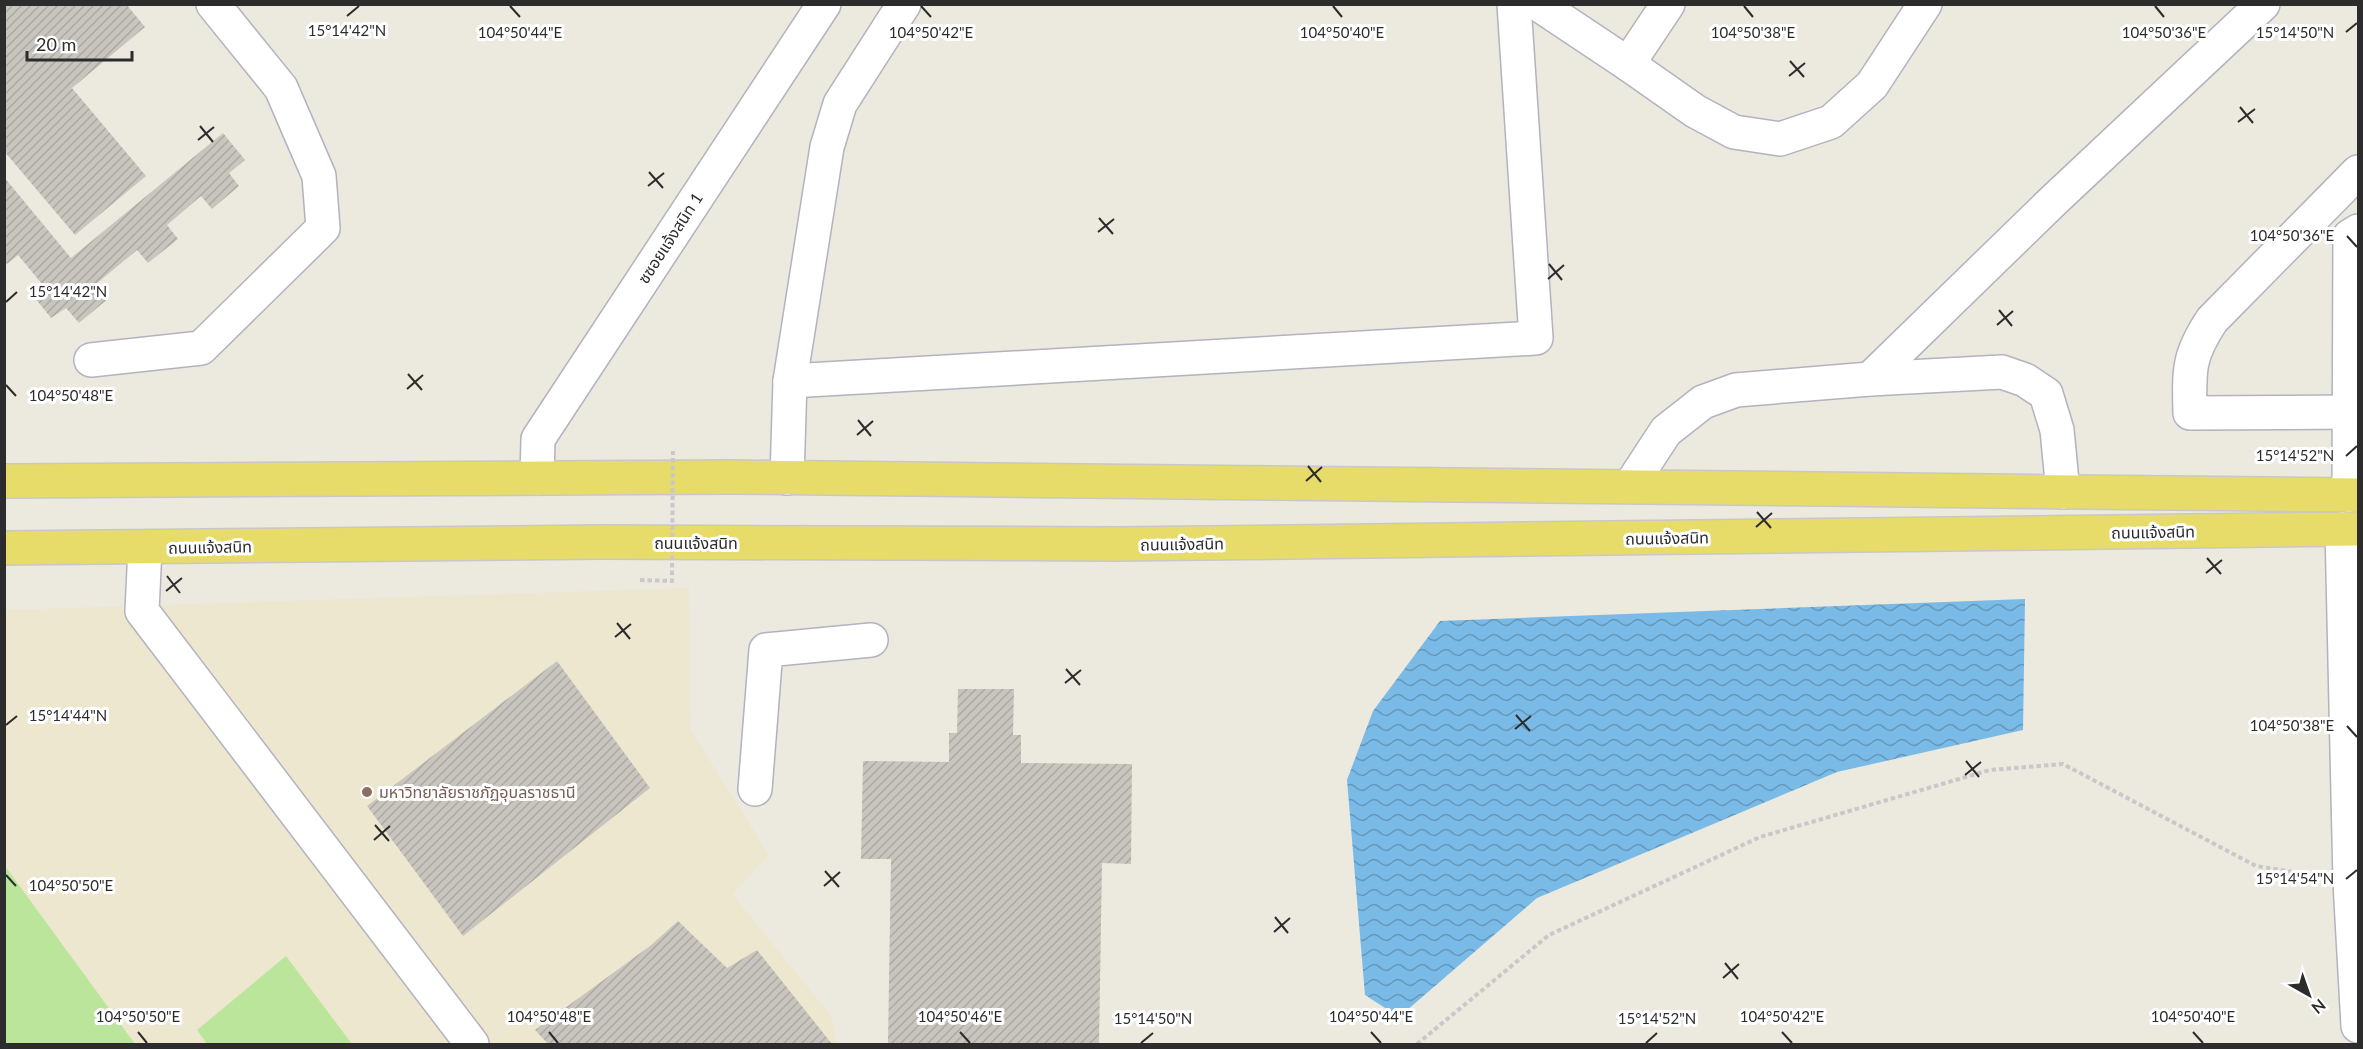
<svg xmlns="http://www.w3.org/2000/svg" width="2363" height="1049" viewBox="0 0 2363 1049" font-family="Lato,'Noto Sans Thai',sans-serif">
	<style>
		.education { fill: #ede7d0 }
		.pitch { fill: #bce59c }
		.water { fill: url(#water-waves) }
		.building { fill: url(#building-hatch) }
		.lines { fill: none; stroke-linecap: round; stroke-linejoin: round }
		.minor-casing { stroke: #b2b3be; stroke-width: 36 }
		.major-casing { stroke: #c8c8c8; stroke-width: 36 }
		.path { stroke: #c8c8c8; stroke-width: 4; stroke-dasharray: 4.5 3; stroke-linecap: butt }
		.minor { stroke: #fff; stroke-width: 33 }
		.major { stroke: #e7dc69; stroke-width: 33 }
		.path-bridge { stroke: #c8c8c8; stroke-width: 4; stroke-dasharray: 4.5 3; stroke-linecap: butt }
		.ticks { fill: none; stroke: #2c2c2c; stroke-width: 2 }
		.education-dot { fill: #8d6e63; stroke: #fff; stroke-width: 2 }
		.labels { text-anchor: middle; stroke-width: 6; stroke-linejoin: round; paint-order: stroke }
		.street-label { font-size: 16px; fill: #2c2c2c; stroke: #fff }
		.education-label { font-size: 16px; fill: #785e54; stroke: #fff; text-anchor: start }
		.ticks-label { font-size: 15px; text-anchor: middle; fill: #2c2c2c; stroke: #fff; stroke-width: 6; stroke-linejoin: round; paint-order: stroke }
	</style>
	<defs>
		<pattern id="water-waves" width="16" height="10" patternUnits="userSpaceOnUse" patternTransform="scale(1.5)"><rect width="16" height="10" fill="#7abae7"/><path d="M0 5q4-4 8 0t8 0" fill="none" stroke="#6497bb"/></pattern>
		<pattern id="building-hatch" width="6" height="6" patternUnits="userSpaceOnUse" patternTransform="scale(1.5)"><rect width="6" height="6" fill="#c8c5be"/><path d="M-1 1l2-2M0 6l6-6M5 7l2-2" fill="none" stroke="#aca9a3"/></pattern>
	</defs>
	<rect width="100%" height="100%" fill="#ece9df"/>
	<polygon class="education" points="689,588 690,729 769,855 732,894 832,1017 836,1044 5,1044 4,610"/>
	<g class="pitch">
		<polygon points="4,866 5,866 135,1044 5,1044"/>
		<polygon points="286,956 352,1044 207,1044 197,1030"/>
	</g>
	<polygon class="water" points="2025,599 2023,730 1837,772 1537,898 1399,1017 1365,995 1347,780 1373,711 1440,621"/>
	<g class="building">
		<polygon points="4,4 126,4 145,27 72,88 146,176 75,235 4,151"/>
		<polygon points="223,133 245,160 229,173 239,186 212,209 201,196 167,225 178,239 148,263 137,250 96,284 109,298 79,323 66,308 51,318 31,293 42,284 18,255 7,264 4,260 4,177 71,258"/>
		<polygon points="557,661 650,788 463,936 367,806"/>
		<polygon points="958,689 1014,689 1013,735 1021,735 1021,763 1132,764 1131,864 1102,863 1099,1044 888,1044 891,859 861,859 863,761 949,762 949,733 957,733"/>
		<polygon points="678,921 727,968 757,950 832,1044 548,1044 535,1030 650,946"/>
	</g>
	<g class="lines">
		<g class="minor-casing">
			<g id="minor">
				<polyline points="1538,4 1628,64 1695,111 1734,132 1780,139 1831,122 1872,85 1925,4"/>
				<polyline points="1628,64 1668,4"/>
				<path d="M2358,172L2212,320C2188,356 2189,370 2190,413L2358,412"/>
				<polyline points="91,360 201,348 323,228 319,176 281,88 213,4"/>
				<polyline points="1870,379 2052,202 2263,4"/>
				<polyline points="790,381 1536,338 1514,4"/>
				<polyline points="537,478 538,439 824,4"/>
				<polyline points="787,478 790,381 827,147 840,104 904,4"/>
				<polyline points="1630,486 1666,431 1703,402 1736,390 1870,379 2002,372 2025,380 2046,394 2057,430 2063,492"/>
				<polyline points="2349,495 2350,236 2358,231"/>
				<polyline points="2342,529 2350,882 2358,1026"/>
				<polyline points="145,548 142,611 472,1044"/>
				<polyline points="755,789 766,650 871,640"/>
			</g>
		</g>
		<g class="major-casing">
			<g id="major">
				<polyline points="4,481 730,477 2358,495"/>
				<polyline points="4,548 601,542 1117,544 2358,529"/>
			</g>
		</g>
		<g class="path">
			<polyline points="640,580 672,581 672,576"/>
			<polyline points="1417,1044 1549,935 1760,837 1990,770 2063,764 2256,866 2317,876"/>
		</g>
		<use href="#minor" class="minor"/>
		<use href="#major" class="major"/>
		<polyline class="path-bridge" points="672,575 673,451"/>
	</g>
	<path class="ticks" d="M510,6L520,17M921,6L931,17M1333,6L1342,17M1744,6L1753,17M2155,6L2164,17M347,16L359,6M2346,32L2357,23M1790,61L1804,77M1789,76L1805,63M2240,107L2253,123M2238,122L2255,109M200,126L213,142M198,140L214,127M649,172L663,188M648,186L664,173M1099,218L1113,234M1098,232L1114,219M2347,236L2357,247M1549,264L1562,280M1548,279L1564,265M6,302L17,292M1999,310L2012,326M1997,325L2013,311M408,374L422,390M6,385L16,396M407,389L423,375M858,420L871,436M857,435L873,421M2346,456L2357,446M1308,466L1321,482M1306,481L1322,467M1757,512L1771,528M1756,527L1772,513M2207,558L2221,574M2206,573L2222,560M167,576L180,593M166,591L182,578M617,623L630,639M615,637L631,624M1066,669L1080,685M1065,683L1081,670M1516,715L1530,731M6,725L17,716M2347,726L2357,737M1515,729L1531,716M1966,761L1979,777M1965,775L1981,762M375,825L389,841M374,840L390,826M825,871L839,887M6,875L16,886M2346,879L2357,870M824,886L840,872M1275,917L1288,933M1274,932L1290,918M1725,963L1738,979M1723,978L1739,964M138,1032L147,1043M549,1032L558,1043M960,1032L970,1043M1371,1032L1381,1043M1782,1032L1792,1043M2193,1032L2203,1043M1141,1043L1153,1033M1646,1043L1657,1033"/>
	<circle class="education-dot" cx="367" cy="792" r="6"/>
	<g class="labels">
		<g class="street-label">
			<text transform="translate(670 238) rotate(-57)" y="6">ซซอยแจ้งสนิท 1</text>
			<text transform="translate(2153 532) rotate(-1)" y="6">ถนนแจ้งสนิท</text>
			<text transform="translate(1667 538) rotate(-1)" y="6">ถนนแจ้งสนิท</text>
			<text x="696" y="549">ถนนแจ้งสนิท</text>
			<text transform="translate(1182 544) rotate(-1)" y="6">ถนนแจ้งสนิท</text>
			<text transform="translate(210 547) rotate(-1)" y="6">ถนนแจ้งสนิท</text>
		</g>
		<g class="education-label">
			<text x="379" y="798">มหาวิทยาลัยราชภัฏอุบลราชธานี</text>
		</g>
	</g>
	<g class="ticks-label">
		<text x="347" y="36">15°14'42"N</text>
		<text x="2295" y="38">15°14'50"N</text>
		<text x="1342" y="38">104°50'40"E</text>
		<text x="2164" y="38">104°50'36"E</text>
		<text x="520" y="38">104°50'44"E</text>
		<text x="931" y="38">104°50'42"E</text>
		<text x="1753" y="38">104°50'38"E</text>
		<text x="2292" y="241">104°50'36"E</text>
		<text x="68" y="297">15°14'42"N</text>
		<text x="71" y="401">104°50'48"E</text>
		<text x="2295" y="461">15°14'52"N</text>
		<text x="68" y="721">15°14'44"N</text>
		<text x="2292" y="731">104°50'38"E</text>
		<text x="2295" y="884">15°14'54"N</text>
		<text x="71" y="891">104°50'50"E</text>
		<text x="138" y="1022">104°50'50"E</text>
		<text x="549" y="1022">104°50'48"E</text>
		<text x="960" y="1022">104°50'46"E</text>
		<text x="1371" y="1022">104°50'44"E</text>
		<text x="1782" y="1022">104°50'42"E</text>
		<text x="2193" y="1022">104°50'40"E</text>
		<text x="1153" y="1024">15°14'50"N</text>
		<text x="1657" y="1024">15°14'52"N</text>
	</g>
	<rect width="2363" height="1049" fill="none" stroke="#2c2c2c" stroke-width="12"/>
	<g transform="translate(2309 995) rotate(140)" stroke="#ffffff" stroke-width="4.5" paint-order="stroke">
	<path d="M0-4.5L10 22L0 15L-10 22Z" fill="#2c2c2c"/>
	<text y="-9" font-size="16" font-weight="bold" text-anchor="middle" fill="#2c2c2c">N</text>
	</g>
	<path d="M27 51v9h105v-9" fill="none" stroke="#2c2c2c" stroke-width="3"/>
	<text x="36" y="51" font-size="18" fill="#2c2c2c" stroke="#ffffff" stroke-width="4.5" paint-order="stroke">20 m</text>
</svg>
